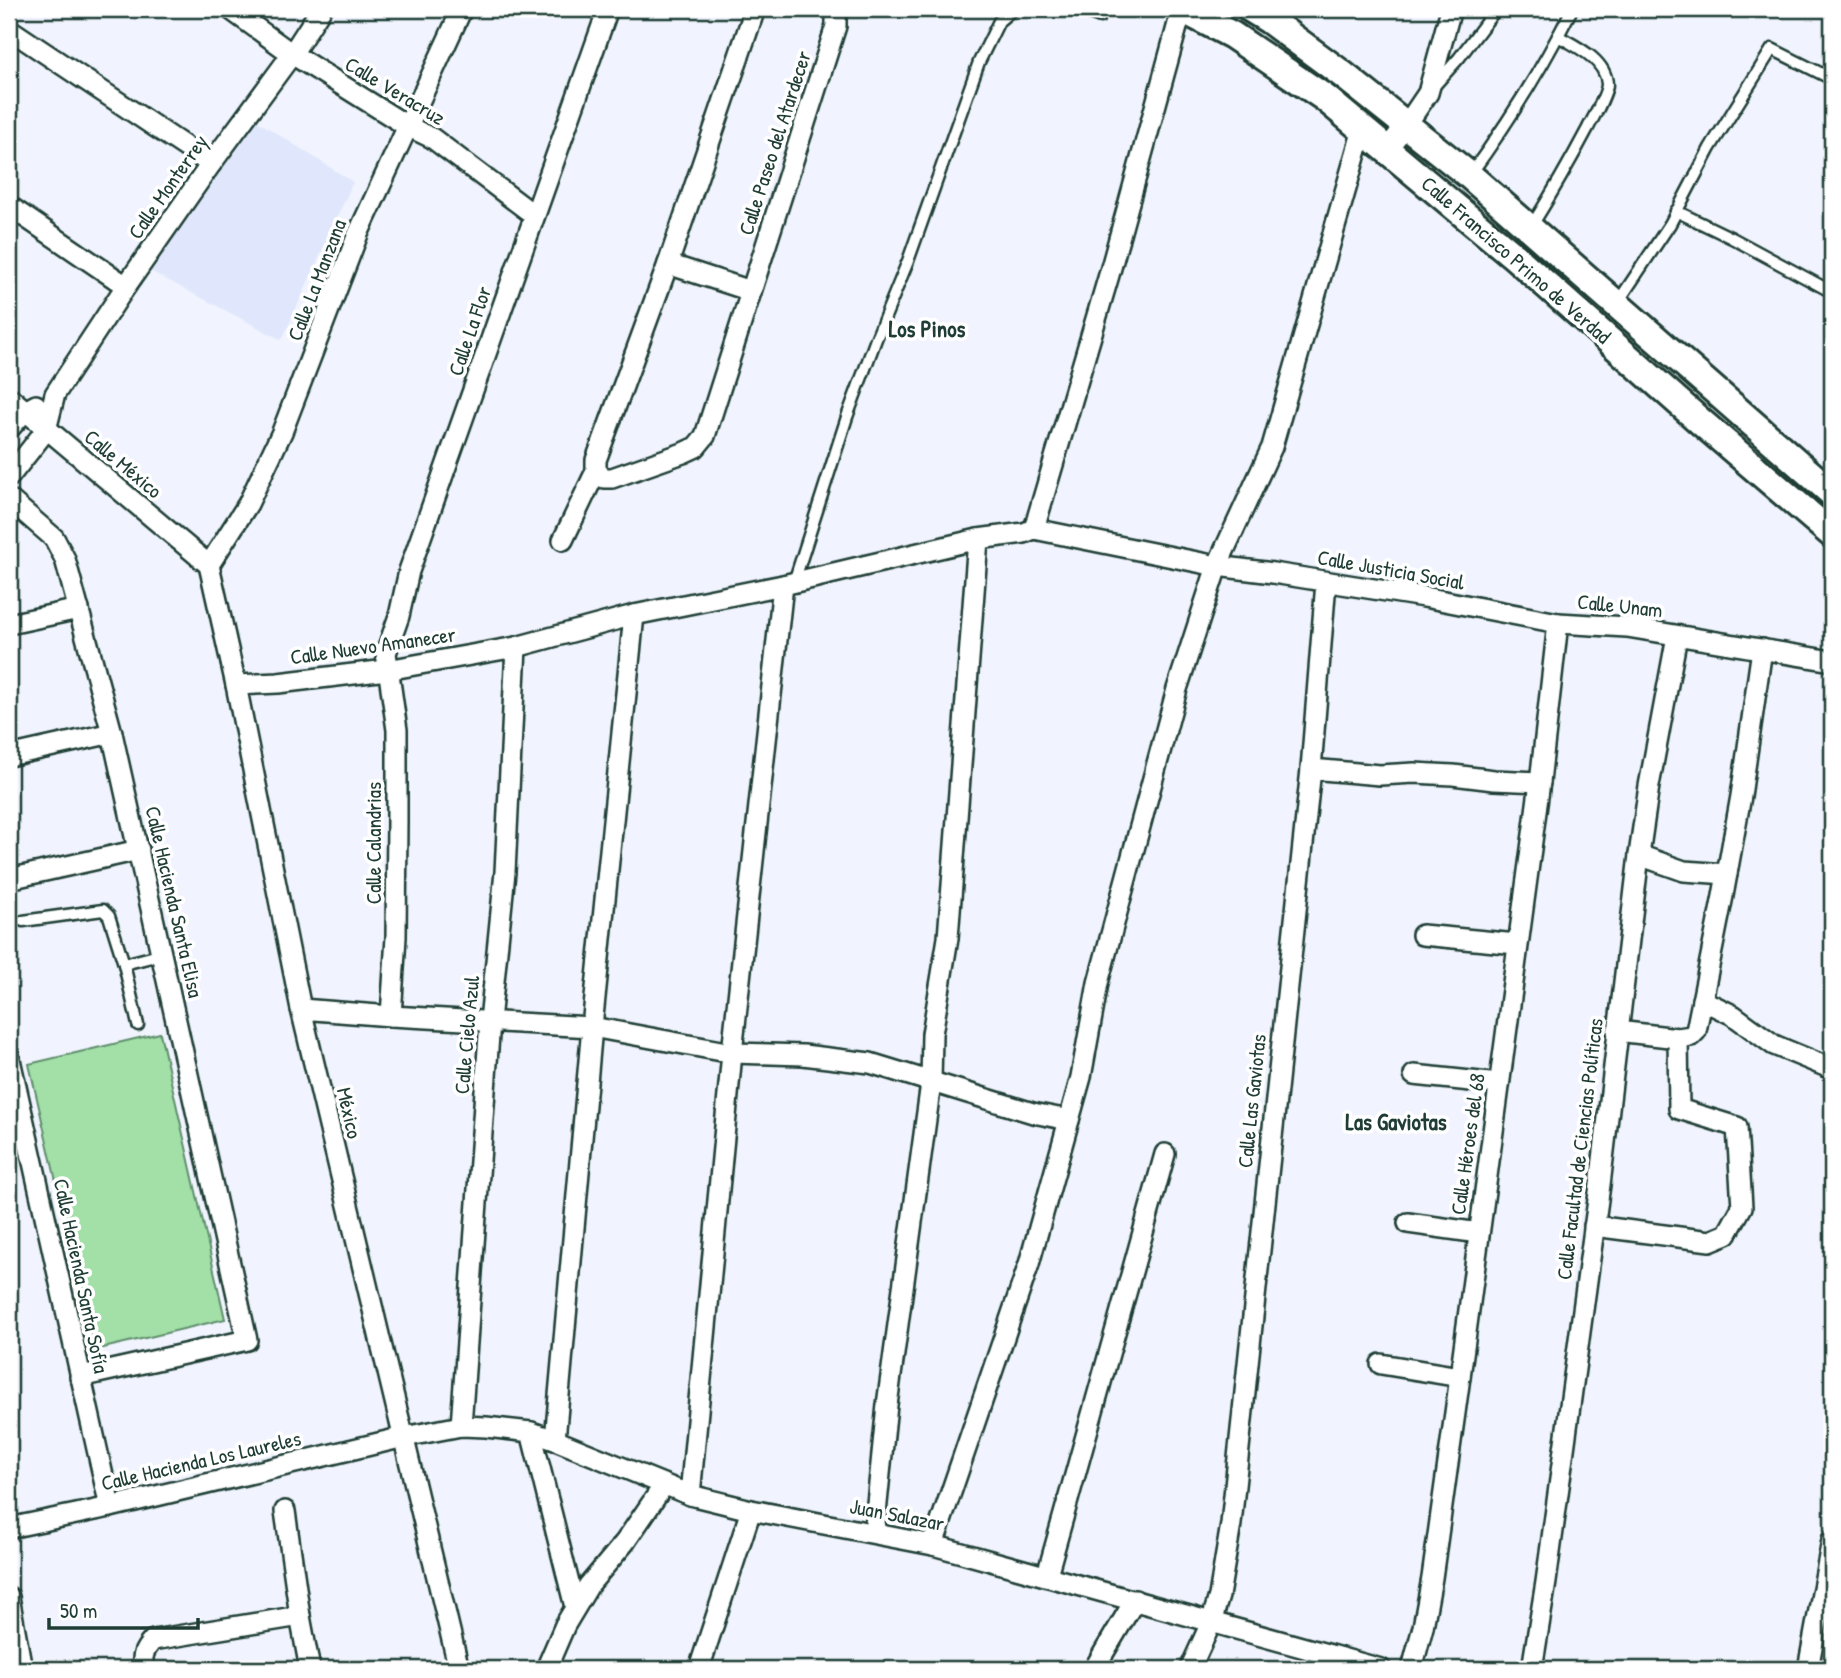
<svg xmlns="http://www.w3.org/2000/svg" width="1841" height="1678" viewBox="0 0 1841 1678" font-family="'Patrick Hand',sans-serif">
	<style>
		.built { fill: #e0e7fc }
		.green { fill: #a2e0a7; stroke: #608e6e; stroke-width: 2 }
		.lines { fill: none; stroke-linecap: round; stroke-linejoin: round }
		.service-casing { stroke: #1f3d34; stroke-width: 15 }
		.minor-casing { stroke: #1f3d34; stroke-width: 24 }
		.secondary-casing { stroke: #1f3d34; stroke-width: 32 }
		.service { stroke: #fff; stroke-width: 10 }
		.minor { stroke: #fff; stroke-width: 19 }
		.secondary { stroke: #fff; stroke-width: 26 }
		.labels { text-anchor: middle; stroke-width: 7; stroke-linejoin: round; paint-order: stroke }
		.street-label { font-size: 21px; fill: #1f3d34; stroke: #fff }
		.neighbourhood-label { font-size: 23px; font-weight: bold; fill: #1f3d34; stroke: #fff }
	</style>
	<rect width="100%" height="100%" fill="#f1f4fe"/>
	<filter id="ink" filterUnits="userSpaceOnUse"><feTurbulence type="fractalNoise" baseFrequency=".0143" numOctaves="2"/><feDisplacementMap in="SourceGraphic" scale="14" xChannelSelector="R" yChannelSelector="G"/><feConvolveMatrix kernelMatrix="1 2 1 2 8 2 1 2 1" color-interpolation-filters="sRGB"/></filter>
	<g filter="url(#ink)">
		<polygon class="built" points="251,117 353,182 282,340 148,270"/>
		<polygon class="green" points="160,1033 225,1319 95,1350 29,1064"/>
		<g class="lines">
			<g class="service-casing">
				<g id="service">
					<polyline points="1078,9 1100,17"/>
					<polyline points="1435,85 1459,58 1496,9"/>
					<path d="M1470,175C1508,123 1543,67 1572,9"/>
					<polyline points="1676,211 1732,238 1832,292"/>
					<path d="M1531,227C1551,195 1570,162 1588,128C1593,118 1607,94 1607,84C1606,60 1576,46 1558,36"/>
					<polyline points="1618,302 1670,224 1710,148 1772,49 1832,79"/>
					<polyline points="794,582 847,417 876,339 908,261 979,62 999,21 1013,9"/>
					<polyline points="23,921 103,910 109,916 124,964 138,1025"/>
					<polyline points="124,964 163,954"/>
				</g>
			</g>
			<g class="minor-casing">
				<g id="minor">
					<polyline points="230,9 292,54 407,126 432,138 534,215"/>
					<polyline points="755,9 668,264 596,460 596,471 604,478 612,478 683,453 696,447 705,436 836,26 836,9"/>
					<polyline points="9,29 211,164"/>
					<polyline points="1387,149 1407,124 1428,93 1451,9"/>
					<polyline points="9,206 126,286"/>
					<polyline points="668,264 751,291"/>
					<polyline points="9,397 209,565"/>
					<polyline points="9,429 25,411 36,405"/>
					<polyline points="9,477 46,430 55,394 126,286 211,164 292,54 321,9"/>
					<polyline points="9,499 54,538 65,559 112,733 247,1340 80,1377"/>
					<polyline points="1034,529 1109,275 1182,9"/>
					<polyline points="563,540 596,471"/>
					<polyline points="209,565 236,685 301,1009 459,1669"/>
					<polyline points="209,565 248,504 282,432 358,234 462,9"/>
					<polyline points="9,624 79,609"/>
					<polyline points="236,685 278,683 387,670 516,647 634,615 783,585 978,539 1024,533 1034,529 1217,566 1273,573 1424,597 1558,623 1627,627 1832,661"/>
					<polyline points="9,756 112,733"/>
					<polyline points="1311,769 1380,775 1414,773 1453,775 1494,780 1540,782"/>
					<polyline points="1639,855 1684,871 1727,874"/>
					<polyline points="9,879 139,850"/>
					<polyline points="1422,935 1517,944"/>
					<polyline points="1702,1000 1733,1015 1774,1045 1832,1069"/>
					<polyline points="301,1009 391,1016 592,1027 732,1053 803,1055 870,1063 1033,1113 1069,1120"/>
					<polyline points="391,1016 396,937 397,820 397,730 386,653 399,616 409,571 608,9"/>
					<polyline points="1617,1031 1678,1038 1691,1036 1696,1031 1723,896 1741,796 1762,649"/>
					<polyline points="9,1055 110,1507"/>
					<polyline points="1414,1075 1499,1084"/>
					<polyline points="1408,1223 1479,1233"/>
					<polyline points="1594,1226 1710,1241 1727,1234 1742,1207 1737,1127 1679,1109 1678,1038"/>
					<polyline points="1381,1364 1460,1377"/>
					<polyline points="461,1426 490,1021 505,872 516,647"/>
					<polyline points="531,1432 575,1607"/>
					<polyline points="555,1440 592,1027 634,615"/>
					<polyline points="690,1495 732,1053 783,585"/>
					<polyline points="285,1511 300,1616 310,1669"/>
					<polyline points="9,1528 110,1507 404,1437 461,1426 486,1427 531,1432 555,1440 690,1495 751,1510 933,1545 1381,1669"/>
					<polyline points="874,1533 887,1405 931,1083 932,1034 948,938 978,539"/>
					<polyline points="933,1545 1029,1264 1081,1077 1098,983 1177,689 1217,566 1272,447 1363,129"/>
					<polyline points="1047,1575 1165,1154"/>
					<polyline points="9,1597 22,1669"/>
					<path d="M144,1669C141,1656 144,1650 153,1640L300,1616"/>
					<polyline points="546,1669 565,1625 589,1585 625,1542 664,1485"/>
					<polyline points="699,1669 751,1510"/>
					<polyline points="1094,1669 1135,1600"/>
					<polyline points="1190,1669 1211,1623 1219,1596 1231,1524 1311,769 1326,582"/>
					<polyline points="1412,1669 1423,1627 1432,1578 1460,1377 1540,782 1558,623"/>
					<polyline points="1532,1669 1546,1582 1600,1185 1639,855 1649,786 1677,636"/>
					<polyline points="1808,1669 1832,1540"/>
				</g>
			</g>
			<g class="secondary-casing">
				<g id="secondary">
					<polyline points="1182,9 1232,35 1325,98 1515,257 1701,422 1832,534"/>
					<polyline points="1251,9 1269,20 1342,74 1470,176 1832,493"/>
				</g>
			</g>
			<use href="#service" class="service"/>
			<use href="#minor" class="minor"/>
			<use href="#secondary" class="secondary"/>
		</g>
	</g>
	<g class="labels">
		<g class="street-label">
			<text transform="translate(395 91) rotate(31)" y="7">Calle Veracruz</text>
			<text transform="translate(775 143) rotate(-72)" y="7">Calle Paseo del Atardecer</text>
			<text transform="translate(168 187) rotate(-55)" y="7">Calle Monterrey</text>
			<text transform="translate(1516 260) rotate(41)" y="7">Calle Francisco Primo de Verdad</text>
			<text transform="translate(317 280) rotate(-69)" y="7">Calle La Manzana</text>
			<text transform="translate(470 331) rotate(-71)" y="7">Calle La Flor</text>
			<text transform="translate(123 464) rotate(40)" y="7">Calle México</text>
			<text transform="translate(1391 570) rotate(10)" y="7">Calle Justicia Social</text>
			<text transform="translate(1620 606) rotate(6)" y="7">Calle Unam</text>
			<text transform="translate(373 646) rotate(-8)" y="7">Calle Nuevo Amanecer</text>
			<text transform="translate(374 843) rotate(-90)" y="7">Calle Calandrias</text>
			<text transform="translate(174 902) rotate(77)" y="7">Calle Hacienda Santa Elisa</text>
			<text transform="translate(467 1035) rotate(-85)" y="7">Calle Cielo Azul</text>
			<text transform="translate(1252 1101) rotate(-84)" y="7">Calle Las Gaviotas</text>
			<text transform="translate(349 1113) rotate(77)" y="7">México</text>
			<text transform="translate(1468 1144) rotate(-82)" y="7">Calle Héroes del 68</text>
			<text transform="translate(1580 1149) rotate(-83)" y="7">Calle Facultad de Ciencias Políticas</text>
			<text transform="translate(81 1276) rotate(78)" y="7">Calle Hacienda Santa Sofía</text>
			<text transform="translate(201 1461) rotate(-13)" y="7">Calle Hacienda Los Laureles</text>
			<text transform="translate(897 1515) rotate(11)" y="7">Juan Salazar</text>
		</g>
		<g class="neighbourhood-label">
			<text x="927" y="337">Los Pinos</text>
			<text x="1396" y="1130">Las Gaviotas</text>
		</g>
	</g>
	<rect width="1841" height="1678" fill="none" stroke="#fff" stroke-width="35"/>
	<rect x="18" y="18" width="1806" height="1643" fill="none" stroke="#1f3d34" stroke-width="2.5" filter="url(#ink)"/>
	<path d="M49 1618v10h149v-10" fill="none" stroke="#1f3d34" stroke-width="3.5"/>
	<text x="60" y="1618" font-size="21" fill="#1f3d34" stroke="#ffffff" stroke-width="5" paint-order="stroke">50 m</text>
</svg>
